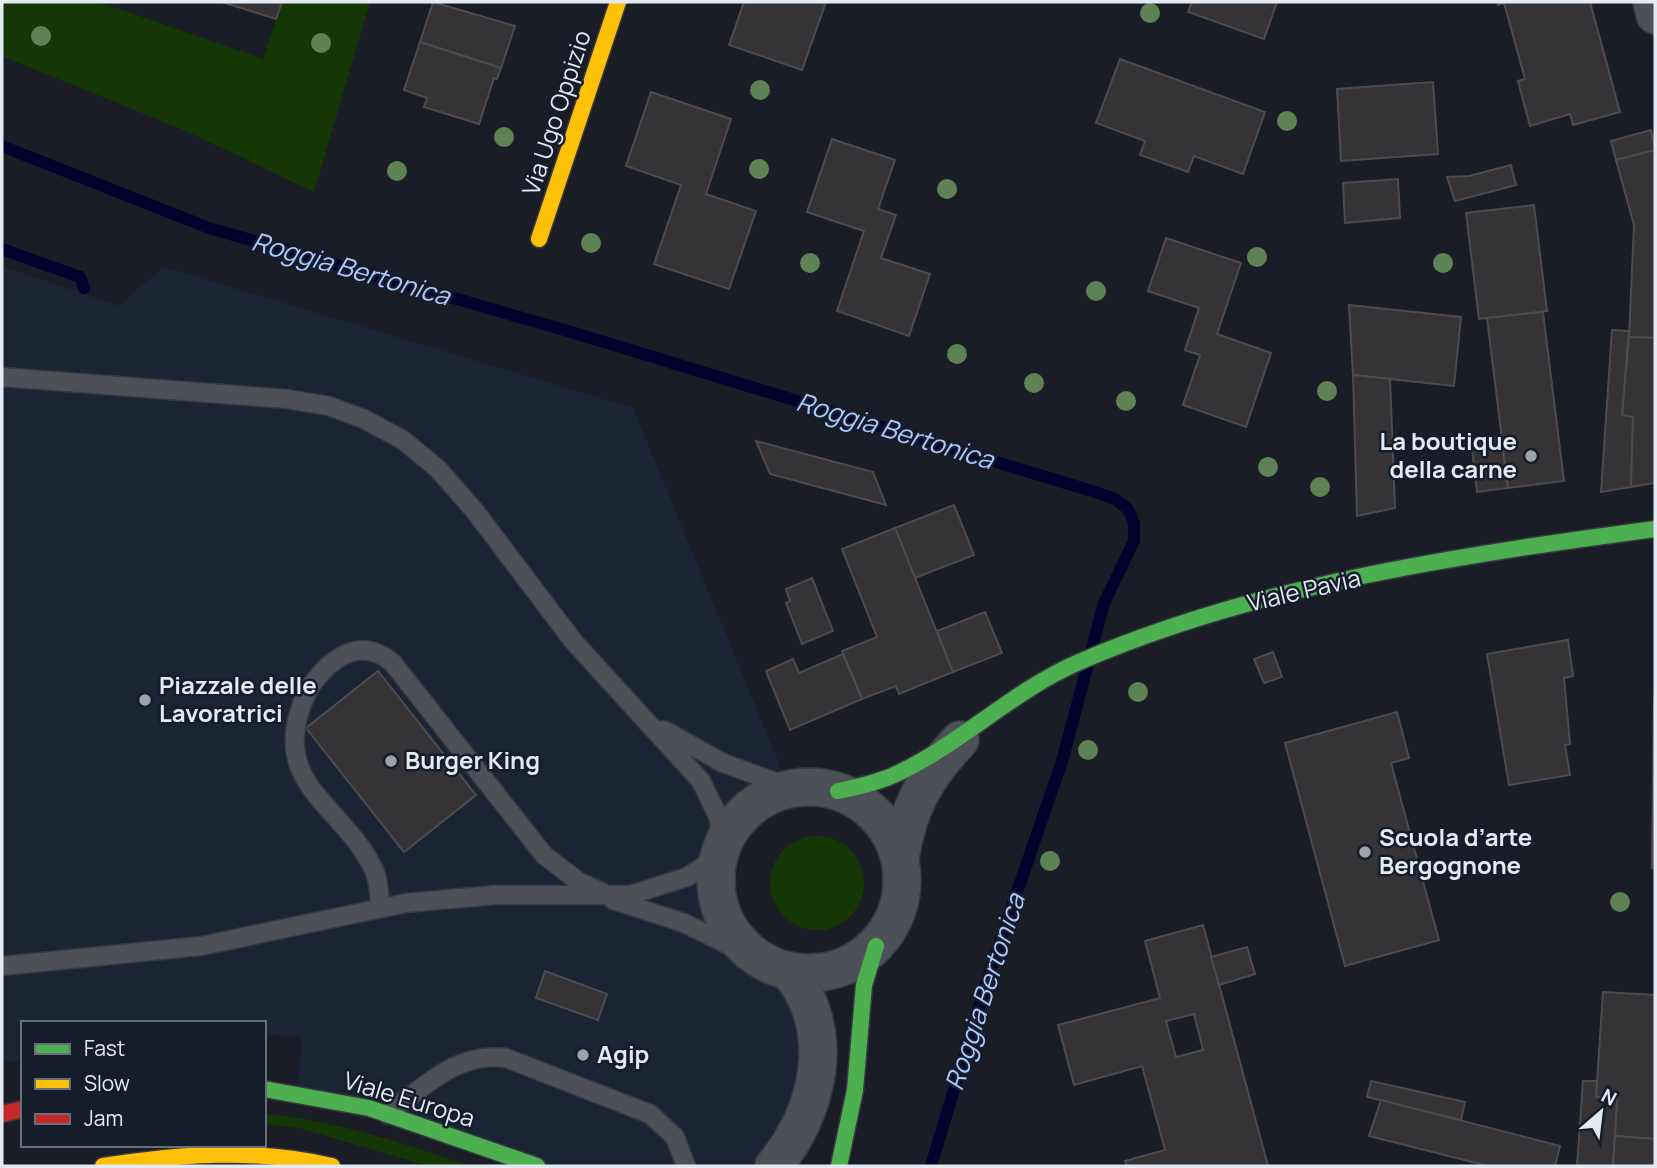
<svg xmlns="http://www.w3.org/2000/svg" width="1657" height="1168" viewBox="0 0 1657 1168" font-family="Manrope,sans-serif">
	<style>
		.built { fill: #1b2435 }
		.green { fill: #153705 }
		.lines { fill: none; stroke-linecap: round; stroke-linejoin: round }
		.stream { stroke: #02032c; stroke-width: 12 }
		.building { fill: #363336; stroke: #4e4b4e; stroke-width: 2; fill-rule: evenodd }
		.lane-casing { stroke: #36393f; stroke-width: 21 }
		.street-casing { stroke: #36393f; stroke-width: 40 }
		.fast-casing { stroke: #36393f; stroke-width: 19 }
		.slow-casing { stroke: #36393f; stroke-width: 19 }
		.jam-casing { stroke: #36393f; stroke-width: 19 }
		.lane { stroke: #4d5057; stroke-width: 18 }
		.street { stroke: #4d5057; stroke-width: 37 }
		.fast { stroke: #4caf50; stroke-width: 16 }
		.slow { stroke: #ffc107; stroke-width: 16 }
		.jam { stroke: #c62828; stroke-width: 16 }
		.tree { fill: #5e8156 }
		.poi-dot { fill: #9da2ab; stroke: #151c2a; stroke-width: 2.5 }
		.labels { text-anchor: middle; stroke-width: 5; stroke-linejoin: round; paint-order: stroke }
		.street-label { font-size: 24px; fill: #e4eaf3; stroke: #151c2a }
		.poi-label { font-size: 24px; font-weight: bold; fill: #e4eaf3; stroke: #151c2a; text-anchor: start }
		.water-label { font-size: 26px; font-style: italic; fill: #abc9fc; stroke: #151c2a }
	</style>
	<rect width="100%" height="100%" fill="#1a1d25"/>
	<polygon class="built" points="2,266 118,306 164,267 633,408 785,778 766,788 725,822 710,847 705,881 711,913 720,932 749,962 786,977 809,1079 765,1166 552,1166 298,1088 302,1037 264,1034 264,1023 23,1023 23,1060 2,1063"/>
	<g class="green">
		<polygon points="3,2 99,2 263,59 282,2 370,2 314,192 186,131 2,56"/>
		<circle cx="817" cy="883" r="47"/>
		<path d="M264,1114C335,1120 403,1143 470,1166H428L299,1128L264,1124Z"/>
	</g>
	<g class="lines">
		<g class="stream">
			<polyline points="2,146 209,228 568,331 1095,492 1115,499 1128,509 1134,523 1134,541 1104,603 1063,758 989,974 931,1166"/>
			<polyline points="2,249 80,277 84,288"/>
		</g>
	</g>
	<g class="building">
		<polygon points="222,2 282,2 276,19"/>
		<polygon points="433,2 515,26 501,68 420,42"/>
		<polygon points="744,2 826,2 802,70 729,45"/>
		<polygon points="1192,2 1277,2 1264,39 1188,12"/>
		<polygon points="1497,2 1590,2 1620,112 1573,125 1570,114 1530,126 1518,81 1525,79 1504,3 1498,5"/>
		<polygon points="420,42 501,68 497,79 494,78 479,124 424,107 427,98 404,90"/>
		<polygon points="1120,59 1265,112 1243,174 1194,156 1188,172 1140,155 1145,141 1096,123"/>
		<polygon points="1433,82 1438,154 1341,161 1337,89"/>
		<polygon points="651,92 731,119 706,194 756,211 729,289 654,264 681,185 626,166"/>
		<polygon points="1651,130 1655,150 1616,160 1611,141"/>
		<polygon points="832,139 895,160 878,209 896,215 881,258 930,274 909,336 837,311 864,231 807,212"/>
		<polygon points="1655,150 1655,338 1629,337 1634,225 1616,160"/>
		<polygon points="1511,165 1516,185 1455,201 1447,177 1469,176"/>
		<polygon points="1398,179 1400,218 1345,223 1343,183"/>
		<polygon points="1534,205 1547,311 1479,319 1466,213"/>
		<polygon points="1166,238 1241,263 1217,334 1271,353 1246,427 1183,405 1200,355 1185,350 1199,308 1148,291"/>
		<polygon points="1349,305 1461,317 1454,386 1353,375"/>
		<polygon points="1543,312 1564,481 1508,488 1487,318"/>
		<polygon points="1612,330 1629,331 1622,415 1633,417 1631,487 1601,492"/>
		<polygon points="1629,337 1655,338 1655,483 1631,487 1633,417 1622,415"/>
		<polygon points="1353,375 1390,379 1395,508 1357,516"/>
		<polygon points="1501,437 1508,488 1477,492 1471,440"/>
		<polygon points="756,441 873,472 886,505 770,474"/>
		<polygon points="954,505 974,555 915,578 895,528"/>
		<polygon points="895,528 953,672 899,694 896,686 862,699 842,651 877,637 842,549"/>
		<polygon points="812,578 833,631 802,644 786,603 790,601 786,589"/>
		<polygon points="985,612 1002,653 953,672 937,631"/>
		<polygon points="1568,640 1573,676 1564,678 1570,744 1565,745 1570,775 1509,785 1487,654"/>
		<polygon points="1273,652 1282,677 1264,683 1254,659"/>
		<polygon points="843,654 862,699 790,730 766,671 793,659 799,673"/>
		<polygon points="378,671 476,795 404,852 306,728"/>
		<polygon points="1654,696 1655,696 1655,868 1652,868"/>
		<polygon points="1397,712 1409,758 1391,763 1439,940 1345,966 1285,743"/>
		<path d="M1203,925L1268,1166H1127L1125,1161L1165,1150L1142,1066L1074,1085L1058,1025L1160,998L1145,941ZM1194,1014L1203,1050L1176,1057L1166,1021Z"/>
		<polygon points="1247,947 1255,974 1219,985 1211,957"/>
		<polygon points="545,971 607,994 598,1020 536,998"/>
		<polygon points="1603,992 1655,995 1655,1139 1615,1136 1617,1099 1596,1097"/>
		<polygon points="1371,1081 1465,1102 1461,1120 1367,1097"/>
		<polygon points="1583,1081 1597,1081 1596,1097 1617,1099 1613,1166 1577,1166"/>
		<polygon points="1381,1100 1560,1146 1555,1166 1488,1166 1369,1136"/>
		<polygon points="1615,1136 1655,1139 1655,1166 1613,1166"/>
	</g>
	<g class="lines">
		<g class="lane-casing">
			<g id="lane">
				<polyline points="2,377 287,399 329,406 364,419 403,440 438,469 474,510 574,642 701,781 718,816 723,842"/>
				<polyline points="664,730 723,763 792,788"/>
				<polyline points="613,900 684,923 761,961"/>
				<path d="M380,908C379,894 379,878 372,866C341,805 272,784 302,704C309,685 324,666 342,656C360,646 377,650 392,662L544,855L579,882L602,892"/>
				<polyline points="2,966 201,946 406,903 495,895 630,895 687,877 719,856"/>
				<path d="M387,1114C424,1087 458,1051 506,1058L650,1114L675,1137L686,1166"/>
			</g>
		</g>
		<g class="street-casing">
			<g id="street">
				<polyline points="1652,2 1655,15"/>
				<circle cx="809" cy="880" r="93"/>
				<path d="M900,858C908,807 925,777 960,740"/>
				<path d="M774,1166C819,1111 838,1031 789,971"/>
			</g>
		</g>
		<g class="fast-casing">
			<g id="fast">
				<path d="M838,791C857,787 876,783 894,775C960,745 1012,691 1079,662C1260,584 1461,555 1655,529"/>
				<polyline points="264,1089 369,1108 537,1166"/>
				<polyline points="839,1166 855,1090 864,985 876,946"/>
			</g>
		</g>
		<g class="slow-casing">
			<g id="slow">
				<polyline points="539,239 618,2"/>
				<path d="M103,1166C180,1154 255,1148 332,1166"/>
			</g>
		</g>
		<g class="jam-casing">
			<polyline id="jam" points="2,1114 23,1109"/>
		</g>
		<use href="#lane" class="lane"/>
		<use href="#street" class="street"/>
		<use href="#fast" class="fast"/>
		<use href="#slow" class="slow"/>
		<use href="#jam" class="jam"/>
	</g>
	<g class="tree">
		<circle cx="1150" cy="13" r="10"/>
		<circle cx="41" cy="36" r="10"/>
		<circle cx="321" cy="43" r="10"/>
		<circle cx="760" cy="90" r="10"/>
		<circle cx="1287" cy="121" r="10"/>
		<circle cx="504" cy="137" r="10"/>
		<circle cx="759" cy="169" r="10"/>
		<circle cx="397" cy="171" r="10"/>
		<circle cx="947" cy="189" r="10"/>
		<circle cx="591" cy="243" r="10"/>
		<circle cx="1257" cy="257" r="10"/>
		<circle cx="810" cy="263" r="10"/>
		<circle cx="1443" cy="263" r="10"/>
		<circle cx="1096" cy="291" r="10"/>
		<circle cx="957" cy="354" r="10"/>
		<circle cx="1034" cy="383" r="10"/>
		<circle cx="1327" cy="391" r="10"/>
		<circle cx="1126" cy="401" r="10"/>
		<circle cx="1268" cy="467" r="10"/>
		<circle cx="1320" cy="487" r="10"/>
		<circle cx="1138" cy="692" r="10"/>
		<circle cx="1088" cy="750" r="10"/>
		<circle cx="1050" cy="861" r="10"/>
		<circle cx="1620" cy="902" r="10"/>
	</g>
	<g class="poi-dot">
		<circle cx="1531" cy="456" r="7"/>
		<circle cx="145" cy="700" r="7"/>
		<circle cx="391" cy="761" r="7"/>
		<circle cx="1365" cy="852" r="7"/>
		<circle cx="583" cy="1055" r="7"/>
	</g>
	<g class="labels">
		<g class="street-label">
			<text transform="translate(557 113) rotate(-72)" y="8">Via Ugo Oppizio</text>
			<text transform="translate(1304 591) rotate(-13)" y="8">Viale Pavia</text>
			<text transform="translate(409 1100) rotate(17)" y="8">Viale Europa</text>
		</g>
		<g class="poi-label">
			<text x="1517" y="450" text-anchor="end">La boutique<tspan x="1517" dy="28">della carne</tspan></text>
			<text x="159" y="694">Piazzale delle<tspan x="159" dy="28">Lavoratrici</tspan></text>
			<text x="405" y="769">Burger King</text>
			<text x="1379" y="846">Scuola d’arte<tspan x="1379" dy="28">Bergognone</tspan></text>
			<text x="597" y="1063">Agip</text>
		</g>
		<g class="water-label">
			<text transform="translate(351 269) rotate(16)" y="9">Roggia Bertonica</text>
			<text transform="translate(895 431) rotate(17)" y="9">Roggia Bertonica</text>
			<text transform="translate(985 992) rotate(-72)" y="9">Roggia Bertonica</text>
		</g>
	</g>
	<rect width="1657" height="1168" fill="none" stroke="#e4eaf3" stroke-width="7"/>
	<rect x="21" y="1021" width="245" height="126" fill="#151c2a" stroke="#686e7a" stroke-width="2"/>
	<rect x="35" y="1044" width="35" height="10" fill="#4caf50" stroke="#686e7a" stroke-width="2"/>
	<text x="84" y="1056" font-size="21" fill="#e4eaf3">Fast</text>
	<rect x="35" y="1079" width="35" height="10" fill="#ffc107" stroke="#686e7a" stroke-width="2"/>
	<text x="84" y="1091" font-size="21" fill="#e4eaf3">Slow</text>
	<rect x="35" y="1114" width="35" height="10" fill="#c62828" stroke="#686e7a" stroke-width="2"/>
	<text x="84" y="1126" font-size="21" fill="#e4eaf3">Jam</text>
	<g transform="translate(1601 1112) rotate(28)" stroke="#151c2a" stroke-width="5" paint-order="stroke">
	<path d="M0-5L12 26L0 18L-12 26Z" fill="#e4eaf3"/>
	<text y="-10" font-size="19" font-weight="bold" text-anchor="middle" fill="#e4eaf3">N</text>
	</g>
</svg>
